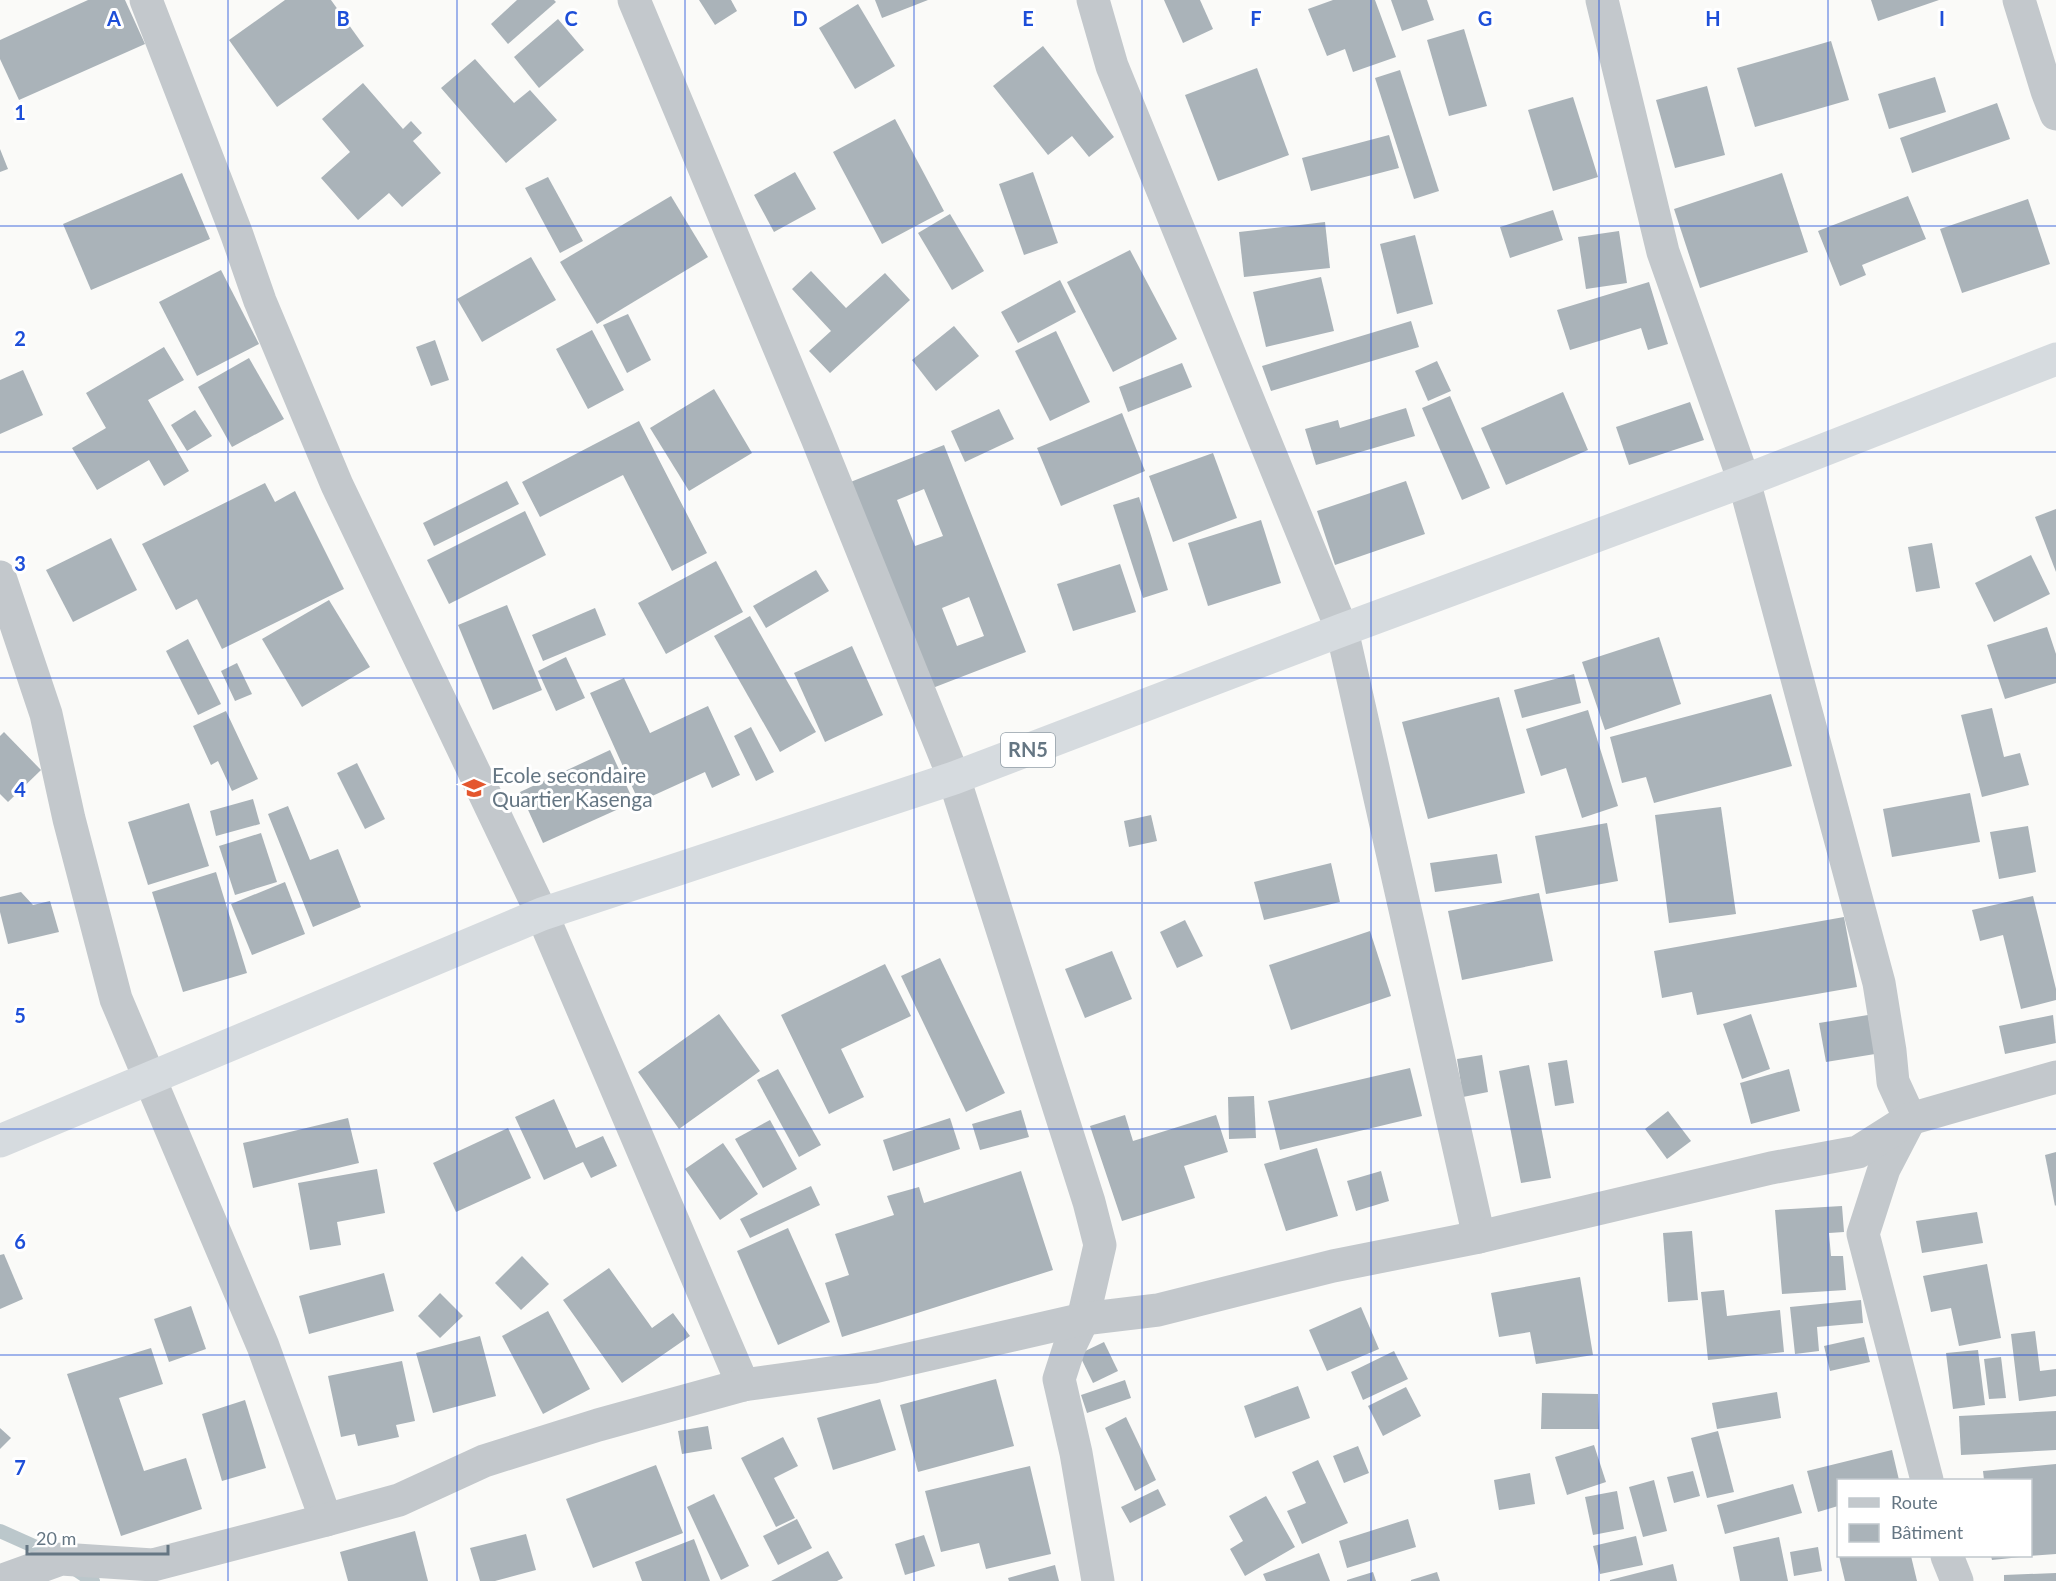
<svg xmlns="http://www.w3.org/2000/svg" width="2056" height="1581" viewBox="0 0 2056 1581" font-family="Lato,sans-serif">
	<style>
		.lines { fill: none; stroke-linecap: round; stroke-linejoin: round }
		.stream { stroke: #bbc7cb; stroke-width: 14 }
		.building { fill: #aab3b9; fill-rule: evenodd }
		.minor { stroke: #c3c8cc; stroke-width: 33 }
		.highway { stroke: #d6dbdf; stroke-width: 33 }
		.grid { fill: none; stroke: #1d4ed8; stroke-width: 1.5; stroke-opacity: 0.55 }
		.labels { text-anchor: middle; stroke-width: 6; stroke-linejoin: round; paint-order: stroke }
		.shield { fill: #fff; stroke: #939fa8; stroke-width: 1.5 }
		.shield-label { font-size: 20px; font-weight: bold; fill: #657683 }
		.poi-label { font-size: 21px; fill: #657683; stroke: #fff; text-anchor: start }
		.grid-label { font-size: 20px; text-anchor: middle; font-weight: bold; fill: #1d4ed8; stroke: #fff; stroke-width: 6; stroke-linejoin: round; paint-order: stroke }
	</style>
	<rect width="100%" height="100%" fill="#fafaf8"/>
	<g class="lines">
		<g class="stream">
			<polyline points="0,1531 56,1556"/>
			<polyline points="72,1567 93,1581"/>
		</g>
	</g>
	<g class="building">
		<polygon points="88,0 125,0 145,44 19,100 0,59 0,40"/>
		<polygon points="285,0 331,0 364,46 277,107 229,40"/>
		<polygon points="517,0 554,0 556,2 508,44 491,24"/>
		<polygon points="699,0 731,0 737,11 715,25"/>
		<polygon points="875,0 928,0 882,18"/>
		<polygon points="1164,0 1200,0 1213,29 1183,43"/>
		<polygon points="1333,0 1375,0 1396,57 1353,72 1345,49 1327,56 1308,9"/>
		<polygon points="1391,0 1427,0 1434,20 1402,31"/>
		<polygon points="1871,0 1939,0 1878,21"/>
		<polygon points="858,4 895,66 855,89 819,28"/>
		<polygon points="558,19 584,50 539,88 514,57"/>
		<polygon points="1464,29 1487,106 1449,116 1427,40"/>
		<polygon points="1831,41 1849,100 1755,127 1737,68"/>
		<polygon points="1043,46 1114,137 1089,157 1072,136 1048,155 993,86"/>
		<polygon points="475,59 514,103 530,90 557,120 506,163 441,88"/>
		<polygon points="1257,68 1289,155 1218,181 1185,95"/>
		<polygon points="1400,70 1439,191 1414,199 1375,78"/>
		<polygon points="1935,77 1946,112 1889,129 1878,94"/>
		<polygon points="363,83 403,129 411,121 422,133 413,141 441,173 402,207 389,193 358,220 321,178 350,152 322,119"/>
		<polygon points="1707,86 1725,155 1675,168 1656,100"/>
		<polygon points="1573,97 1598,177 1553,191 1528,110"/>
		<polygon points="1997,103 2010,139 1912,173 1900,138"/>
		<polygon points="895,119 944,211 882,244 833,152"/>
		<polygon points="1389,135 1399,168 1311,191 1302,158"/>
		<polygon points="0,149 8,169 0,172"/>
		<polygon points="795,172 816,209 774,232 754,195"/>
		<polygon points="1033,172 1058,243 1024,255 999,184"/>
		<polygon points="182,173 210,239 91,290 63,224"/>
		<polygon points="1782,173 1808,252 1700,288 1674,209"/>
		<polygon points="548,177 583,241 560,253 525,188"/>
		<polygon points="671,196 708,257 597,324 560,262"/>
		<polygon points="1908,196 1926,239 1862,265 1866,275 1840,286 1818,231"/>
		<polygon points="2028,199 2050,264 1962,293 1940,229"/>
		<polygon points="1553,210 1563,240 1510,258 1500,227"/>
		<polygon points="950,214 984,271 952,290 918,233"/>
		<polygon points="1325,222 1330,268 1244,277 1239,232"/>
		<polygon points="1619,231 1627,283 1586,289 1578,237"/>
		<polygon points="1415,235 1433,304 1397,314 1380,244"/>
		<polygon points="1130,250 1177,339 1113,372 1067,282"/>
		<polygon points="531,257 556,300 482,342 457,299"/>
		<polygon points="221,270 259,344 197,376 159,302"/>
		<polygon points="811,271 846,308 885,273 910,300 830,373 809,351 831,331 792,289"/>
		<polygon points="1321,277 1334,331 1266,347 1253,292"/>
		<polygon points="1060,280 1076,312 1018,343 1001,312"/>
		<polygon points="1649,282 1668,344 1648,350 1641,328 1570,350 1557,310"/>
		<polygon points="628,314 651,360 627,373 603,325"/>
		<polygon points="1411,321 1419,347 1271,391 1262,366"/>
		<polygon points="954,326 979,356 936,391 912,360"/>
		<polygon points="592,330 624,390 588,409 556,349"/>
		<polygon points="1056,331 1090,402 1050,421 1015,351"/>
		<polygon points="435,340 449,380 431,386 416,347"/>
		<polygon points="164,347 184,380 148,400 189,471 164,486 149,460 97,490 72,448 106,428 86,393"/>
		<polygon points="249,358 284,419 232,447 198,387"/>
		<polygon points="1437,361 1451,391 1428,401 1415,371"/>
		<polygon points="1182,363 1192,387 1128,412 1119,387"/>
		<polygon points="23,370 43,415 0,434 0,380"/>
		<polygon points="714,389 752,453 689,491 650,428"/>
		<polygon points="1563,392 1588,450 1506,485 1481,428"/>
		<polygon points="1450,396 1490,488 1462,500 1422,408"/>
		<polygon points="1690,402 1704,440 1629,465 1616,427"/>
		<polygon points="1406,408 1415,436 1316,465 1305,429 1338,420 1340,428"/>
		<polygon points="999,409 1014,439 965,462 951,431"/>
		<polygon points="195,410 212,436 187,451 171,425"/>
		<polygon points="1122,413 1145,471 1061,506 1037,448"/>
		<polygon points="639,421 707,553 672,571 623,475 540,517 522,482"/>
		<path d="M944,445L1026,652L930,689L848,483ZM924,489L943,536L915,546L897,500ZM969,597L984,636L957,646L942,608Z"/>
		<polygon points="1213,453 1237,518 1173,542 1149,476"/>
		<polygon points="507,481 519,504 434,546 423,523"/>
		<polygon points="1406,481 1425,534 1335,565 1317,511"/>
		<polygon points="265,483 275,502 295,491 344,589 222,649 197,599 176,610 142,544"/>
		<polygon points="1139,497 1168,590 1143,598 1113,505"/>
		<polygon points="2056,509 2056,572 2035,517"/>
		<polygon points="525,511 546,555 449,604 427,560"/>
		<polygon points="1261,520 1281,583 1208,606 1188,543"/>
		<polygon points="111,538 137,590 73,622 46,570"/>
		<polygon points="1932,543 1940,588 1916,592 1908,547"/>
		<polygon points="2031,555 2050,594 1994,622 1975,583"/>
		<polygon points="716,561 743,612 666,654 638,603"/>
		<polygon points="1120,564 1136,612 1073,631 1057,584"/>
		<polygon points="816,570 829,591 766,628 753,606"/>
		<polygon points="329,600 370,667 302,707 262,639"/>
		<polygon points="507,605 542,690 493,710 458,625"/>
		<polygon points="595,608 606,635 543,661 532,635"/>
		<polygon points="750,616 816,732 780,752 714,636"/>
		<polygon points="2047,627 2056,654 2056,683 2005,699 1987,645"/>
		<polygon points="1659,637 1681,704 1605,730 1582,662"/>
		<polygon points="188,639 221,704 198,715 166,651"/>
		<polygon points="852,646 883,715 825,742 794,673"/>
		<polygon points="566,657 585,698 556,711 538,671"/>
		<polygon points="237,663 252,694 235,701 221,671"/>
		<polygon points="1574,674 1581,703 1522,718 1514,690"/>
		<polygon points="624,678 650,733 708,706 740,775 712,788 705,772 639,802 590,693"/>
		<polygon points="1771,694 1792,766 1654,803 1646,777 1622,783 1610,737"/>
		<polygon points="1499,697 1525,793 1428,819 1402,722"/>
		<polygon points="1992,708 2004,757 2020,753 2029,785 1982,797 1961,715"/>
		<polygon points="1588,710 1618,806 1582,818 1566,768 1541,776 1526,729"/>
		<polygon points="226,711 258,779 232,791 218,761 211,765 193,726"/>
		<polygon points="751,727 774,772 756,781 734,736"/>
		<polygon points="4,732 41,770 8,802 0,794 0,736"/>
		<polygon points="610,750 634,802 543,843 520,792"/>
		<polygon points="357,763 385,819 365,829 337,773"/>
		<polygon points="1970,793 1980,842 1892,857 1883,809"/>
		<polygon points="253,799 260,824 216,836 210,811"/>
		<polygon points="189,803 209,866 148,885 128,822"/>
		<polygon points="288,806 310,860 338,849 361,907 313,927 268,814"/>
		<polygon points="1721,807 1736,914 1669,923 1655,815"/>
		<polygon points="1151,815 1157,841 1129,847 1124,821"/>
		<polygon points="1607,823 1618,881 1546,894 1535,836"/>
		<polygon points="2028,826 2036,872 1999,879 1990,832"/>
		<polygon points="261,833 277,882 235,895 219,846"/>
		<polygon points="1497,854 1502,883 1435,892 1430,863"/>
		<polygon points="1331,863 1340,902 1264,920 1254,882"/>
		<polygon points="216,872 247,973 183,992 152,892"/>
		<polygon points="285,882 305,934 252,955 231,904"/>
		<polygon points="21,892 33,905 50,901 59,932 8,944 0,912 0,897"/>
		<polygon points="1539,893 1553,961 1462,980 1448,911"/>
		<polygon points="2033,896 2056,989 2056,1000 2021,1009 2003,935 1980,941 1972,910"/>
		<polygon points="1844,917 1857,987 1697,1015 1692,992 1662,998 1654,951"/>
		<polygon points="1185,920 1203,956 1177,968 1160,932"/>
		<polygon points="1370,931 1391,996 1291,1030 1269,965"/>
		<polygon points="1112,951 1132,999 1085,1018 1065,969"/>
		<polygon points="940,958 1005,1093 966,1112 901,976"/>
		<polygon points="885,964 911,1016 841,1049 864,1097 829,1114 781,1015"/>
		<polygon points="719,1014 760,1071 679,1129 638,1072"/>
		<polygon points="1751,1014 1770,1069 1742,1079 1723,1024"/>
		<polygon points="1868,1015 1875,1054 1826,1062 1819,1023"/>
		<polygon points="2053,1015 2056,1043 2005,1054 1999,1026"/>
		<polygon points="1482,1055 1488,1092 1463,1097 1457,1059"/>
		<polygon points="1567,1060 1574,1103 1555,1106 1548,1063"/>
		<polygon points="1529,1065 1551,1178 1521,1183 1499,1071"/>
		<polygon points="1410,1068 1422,1116 1280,1150 1268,1101"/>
		<polygon points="778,1069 821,1145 799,1157 757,1080"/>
		<polygon points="1789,1069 1800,1111 1751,1124 1740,1083"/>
		<polygon points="1254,1096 1256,1138 1229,1139 1228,1097"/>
		<polygon points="554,1099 576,1148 603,1136 617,1166 591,1178 583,1162 544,1180 515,1117"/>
		<polygon points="1021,1110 1029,1137 980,1150 972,1124"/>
		<polygon points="1668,1111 1691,1141 1667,1159 1645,1129"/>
		<polygon points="1125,1115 1133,1141 1216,1115 1228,1152 1184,1166 1195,1198 1122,1221 1090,1126"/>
		<polygon points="348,1118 359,1163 253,1188 243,1143"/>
		<polygon points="950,1118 960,1149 893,1171 883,1140"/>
		<polygon points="770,1120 797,1169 763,1188 735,1139"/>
		<polygon points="508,1128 531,1178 456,1212 433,1163"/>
		<polygon points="723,1143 758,1194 720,1220 685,1169"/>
		<polygon points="1317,1148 1338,1216 1286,1231 1264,1164"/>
		<polygon points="2056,1152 2056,1205 2055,1206 2045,1155"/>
		<polygon points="377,1169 385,1213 337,1222 341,1245 310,1250 298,1183"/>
		<polygon points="1021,1171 1053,1270 842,1337 825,1283 849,1275 835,1234 894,1215 887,1196 919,1187 924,1203"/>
		<polygon points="1381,1171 1389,1201 1356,1211 1347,1181"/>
		<polygon points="811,1186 820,1205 750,1238 740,1219"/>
		<polygon points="1842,1206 1844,1232 1829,1233 1831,1256 1843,1256 1846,1290 1782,1294 1775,1210"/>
		<polygon points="1977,1212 1983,1243 1922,1253 1916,1221"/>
		<polygon points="788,1228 830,1322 778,1345 737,1251"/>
		<polygon points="1692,1231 1698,1300 1668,1302 1663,1233"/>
		<polygon points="4,1254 23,1299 0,1309 0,1255"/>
		<polygon points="522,1256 549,1284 521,1310 495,1283"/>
		<polygon points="1987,1264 2001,1338 1959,1346 1951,1308 1931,1312 1923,1276"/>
		<polygon points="609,1268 652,1328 673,1313 690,1336 622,1383 563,1300"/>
		<polygon points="384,1273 394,1311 309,1334 299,1296"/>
		<polygon points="1580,1277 1593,1355 1536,1364 1530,1332 1499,1337 1491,1293"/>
		<polygon points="1724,1290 1727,1316 1780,1310 1784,1352 1708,1360 1701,1292"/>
		<polygon points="440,1293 463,1316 440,1338 418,1316"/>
		<polygon points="1861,1300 1863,1323 1817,1327 1819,1351 1795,1354 1790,1307"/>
		<polygon points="191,1306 206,1349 169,1362 154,1319"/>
		<polygon points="1361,1307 1379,1349 1327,1371 1309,1330"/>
		<polygon points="548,1311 590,1389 543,1414 502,1336"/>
		<polygon points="2035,1331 2040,1371 2056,1369 2056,1396 2019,1401 2011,1334"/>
		<polygon points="480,1336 496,1396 433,1413 416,1353"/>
		<polygon points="1864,1337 1870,1362 1830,1371 1824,1346"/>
		<polygon points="1104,1342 1118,1371 1093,1383 1079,1354"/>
		<polygon points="151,1348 163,1384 119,1398 144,1471 186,1458 202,1509 121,1536 67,1374"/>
		<polygon points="1978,1350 1985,1405 1953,1409 1946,1353"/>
		<polygon points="1394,1351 1408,1379 1363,1400 1351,1372"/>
		<polygon points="2001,1357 2006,1398 1989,1399 1984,1359"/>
		<polygon points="402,1361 415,1421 396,1425 399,1437 358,1446 355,1434 341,1437 328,1376"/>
		<polygon points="996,1379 1014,1446 918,1472 900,1405"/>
		<polygon points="1125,1380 1131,1398 1087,1413 1081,1395"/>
		<polygon points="1298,1386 1310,1418 1255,1438 1244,1406"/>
		<polygon points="1406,1387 1421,1416 1383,1436 1368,1406"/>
		<polygon points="1777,1392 1781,1418 1717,1429 1712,1403"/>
		<polygon points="1542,1393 1598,1394 1599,1429 1541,1429"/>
		<polygon points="880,1399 896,1450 833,1470 817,1418"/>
		<polygon points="245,1400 266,1468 222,1481 202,1414"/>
		<polygon points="2056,1411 2056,1450 1961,1455 1959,1416"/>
		<polygon points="1126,1417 1156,1480 1135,1491 1105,1428"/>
		<polygon points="708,1426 712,1449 682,1454 678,1431"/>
		<polygon points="0,1428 11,1438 0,1449"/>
		<polygon points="1718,1431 1734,1492 1707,1498 1691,1438"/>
		<polygon points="783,1437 798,1466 774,1478 795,1518 776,1527 741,1458"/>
		<polygon points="1594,1445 1606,1482 1567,1495 1555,1457"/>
		<polygon points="1358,1446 1369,1473 1344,1483 1333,1456"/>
		<polygon points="1892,1450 1899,1480 1838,1480 1838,1506 1818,1512 1807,1471"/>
		<polygon points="1318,1460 1348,1523 1302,1544 1287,1511 1306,1503 1292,1472"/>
		<polygon points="2056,1464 2056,1554 2030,1556 2030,1480 1984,1480 1983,1471"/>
		<polygon points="656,1465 683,1533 593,1568 566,1499"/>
		<polygon points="1030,1466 1051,1554 986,1569 979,1543 941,1552 925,1491"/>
		<polygon points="1693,1471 1700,1496 1674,1503 1667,1477"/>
		<polygon points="1530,1473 1535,1504 1499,1510 1494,1480"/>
		<polygon points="1654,1480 1667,1531 1643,1537 1629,1487"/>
		<polygon points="1793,1484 1802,1513 1725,1534 1717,1505"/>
		<polygon points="1158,1489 1166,1505 1130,1523 1121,1507"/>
		<polygon points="1617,1491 1624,1529 1593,1535 1585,1497"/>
		<polygon points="714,1494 749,1566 721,1580 687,1507"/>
		<polygon points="1266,1496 1295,1547 1245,1576 1230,1549 1243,1541 1229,1516"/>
		<polygon points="797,1519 812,1548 778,1565 763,1536"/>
		<polygon points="1408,1519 1416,1547 1347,1568 1339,1541"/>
		<polygon points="415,1531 428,1581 348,1581 340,1552"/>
		<polygon points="526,1534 536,1570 495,1581 480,1581 470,1548"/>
		<polygon points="924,1535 935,1566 905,1575 895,1544"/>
		<polygon points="1636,1536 1643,1565 1600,1574 1593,1546"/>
		<polygon points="1779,1537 1788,1581 1740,1581 1733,1547"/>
		<polygon points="694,1539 710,1581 642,1581 635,1562"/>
		<polygon points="1818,1547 1822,1571 1794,1576 1790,1552"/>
		<polygon points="828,1551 843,1578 837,1581 771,1581"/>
		<polygon points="1319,1553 1330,1581 1266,1581 1263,1574"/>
		<polygon points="1839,1556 1911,1556 1917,1581 1845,1581"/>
		<polygon points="1991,1556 2021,1556 2021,1557 1992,1560"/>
		<polygon points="1673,1564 1677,1581 1610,1581 1610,1580"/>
		<polygon points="1055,1565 1059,1581 1009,1581 1008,1578"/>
		<polygon points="1373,1572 1376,1581 1347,1581 1347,1580"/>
		<polygon points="1437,1572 1440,1581 1411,1581 1411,1580"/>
		<polygon points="2056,1573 2056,1581 2004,1581 2004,1575"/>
	</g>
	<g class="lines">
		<g class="minor">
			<polyline points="146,0 237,235 260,301 337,485 542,914 743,1385"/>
			<polyline points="634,0 817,438 954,778 1089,1202 1100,1245 1083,1319 1069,1348 1059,1379 1076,1453 1098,1581"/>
			<polyline points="1093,0 1112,66 1342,630 1479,1237"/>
			<polyline points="1602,0 1663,252 1744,481 1879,983 1890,1051 1893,1082 1910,1119 1884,1169 1863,1234 1927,1480"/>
			<polyline points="2019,0 2047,91 2056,114"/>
			<polyline points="0,577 46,714 69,819 116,999 263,1346 326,1520"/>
			<polyline points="1947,1556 1957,1581"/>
			<polyline points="0,1581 61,1559 153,1565 326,1520 399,1500 484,1461 598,1425 743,1385 874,1367 1083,1319 1158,1310 1333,1266 1479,1237 1771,1168 1858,1152 1910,1119 2056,1077"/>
		</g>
		<polyline class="highway" points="0,1141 542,914 954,778 1342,630 1744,481 2056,359"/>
	</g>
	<path class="grid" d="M228,0V1581M457,0V1581M685,0V1581M914,0V1581M1142,0V1581M1371,0V1581M1599,0V1581M1828,0V1581M0,226H2056M0,452H2056M0,678H2056M0,903H2056M0,1129H2056M0,1355H2056"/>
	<defs>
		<g id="school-bare" transform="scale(1.8)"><path d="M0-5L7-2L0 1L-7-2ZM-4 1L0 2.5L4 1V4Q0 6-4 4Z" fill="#e4572e" stroke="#fff" stroke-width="2.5" paint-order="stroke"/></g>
	</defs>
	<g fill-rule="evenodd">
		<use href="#school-bare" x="474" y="788"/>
	</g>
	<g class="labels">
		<rect class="shield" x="1001" y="733" width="54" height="34" rx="4.5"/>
		<g class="shield-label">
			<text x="1028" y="757">RN5</text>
		</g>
		<g class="poi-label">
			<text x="492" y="783">Ecole secondaire<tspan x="492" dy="24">Quartier Kasenga</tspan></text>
		</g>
	</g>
	<g class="grid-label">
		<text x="114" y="26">A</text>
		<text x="343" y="26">B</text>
		<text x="571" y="26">C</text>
		<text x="800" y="26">D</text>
		<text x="1028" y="26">E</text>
		<text x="1256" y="26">F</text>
		<text x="1485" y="26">G</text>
		<text x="1713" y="26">H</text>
		<text x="1942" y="26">I</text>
		<text x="20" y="120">1</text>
		<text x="20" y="346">2</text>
		<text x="20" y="571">3</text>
		<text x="20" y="797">4</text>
		<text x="20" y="1023">5</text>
		<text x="20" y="1249">6</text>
		<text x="20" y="1475">7</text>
	</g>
	<rect x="1837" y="1479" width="195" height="78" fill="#ffffff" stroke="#c1c8cd" stroke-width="1.5"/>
	<rect x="1849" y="1498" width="30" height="9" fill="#c3c8cc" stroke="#c1c8cd" stroke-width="1.5"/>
	<text x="1891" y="1509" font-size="18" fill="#657683">Route</text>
	<rect x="1849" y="1524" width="30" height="18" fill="#aab3b9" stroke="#c1c8cd" stroke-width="1.5"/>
	<text x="1891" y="1539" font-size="18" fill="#657683">Bâtiment</text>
	<path d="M27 1545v9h141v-9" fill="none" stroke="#657683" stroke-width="3"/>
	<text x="36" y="1545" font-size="18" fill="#657683" stroke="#ffffff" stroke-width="4.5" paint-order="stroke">20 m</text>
</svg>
